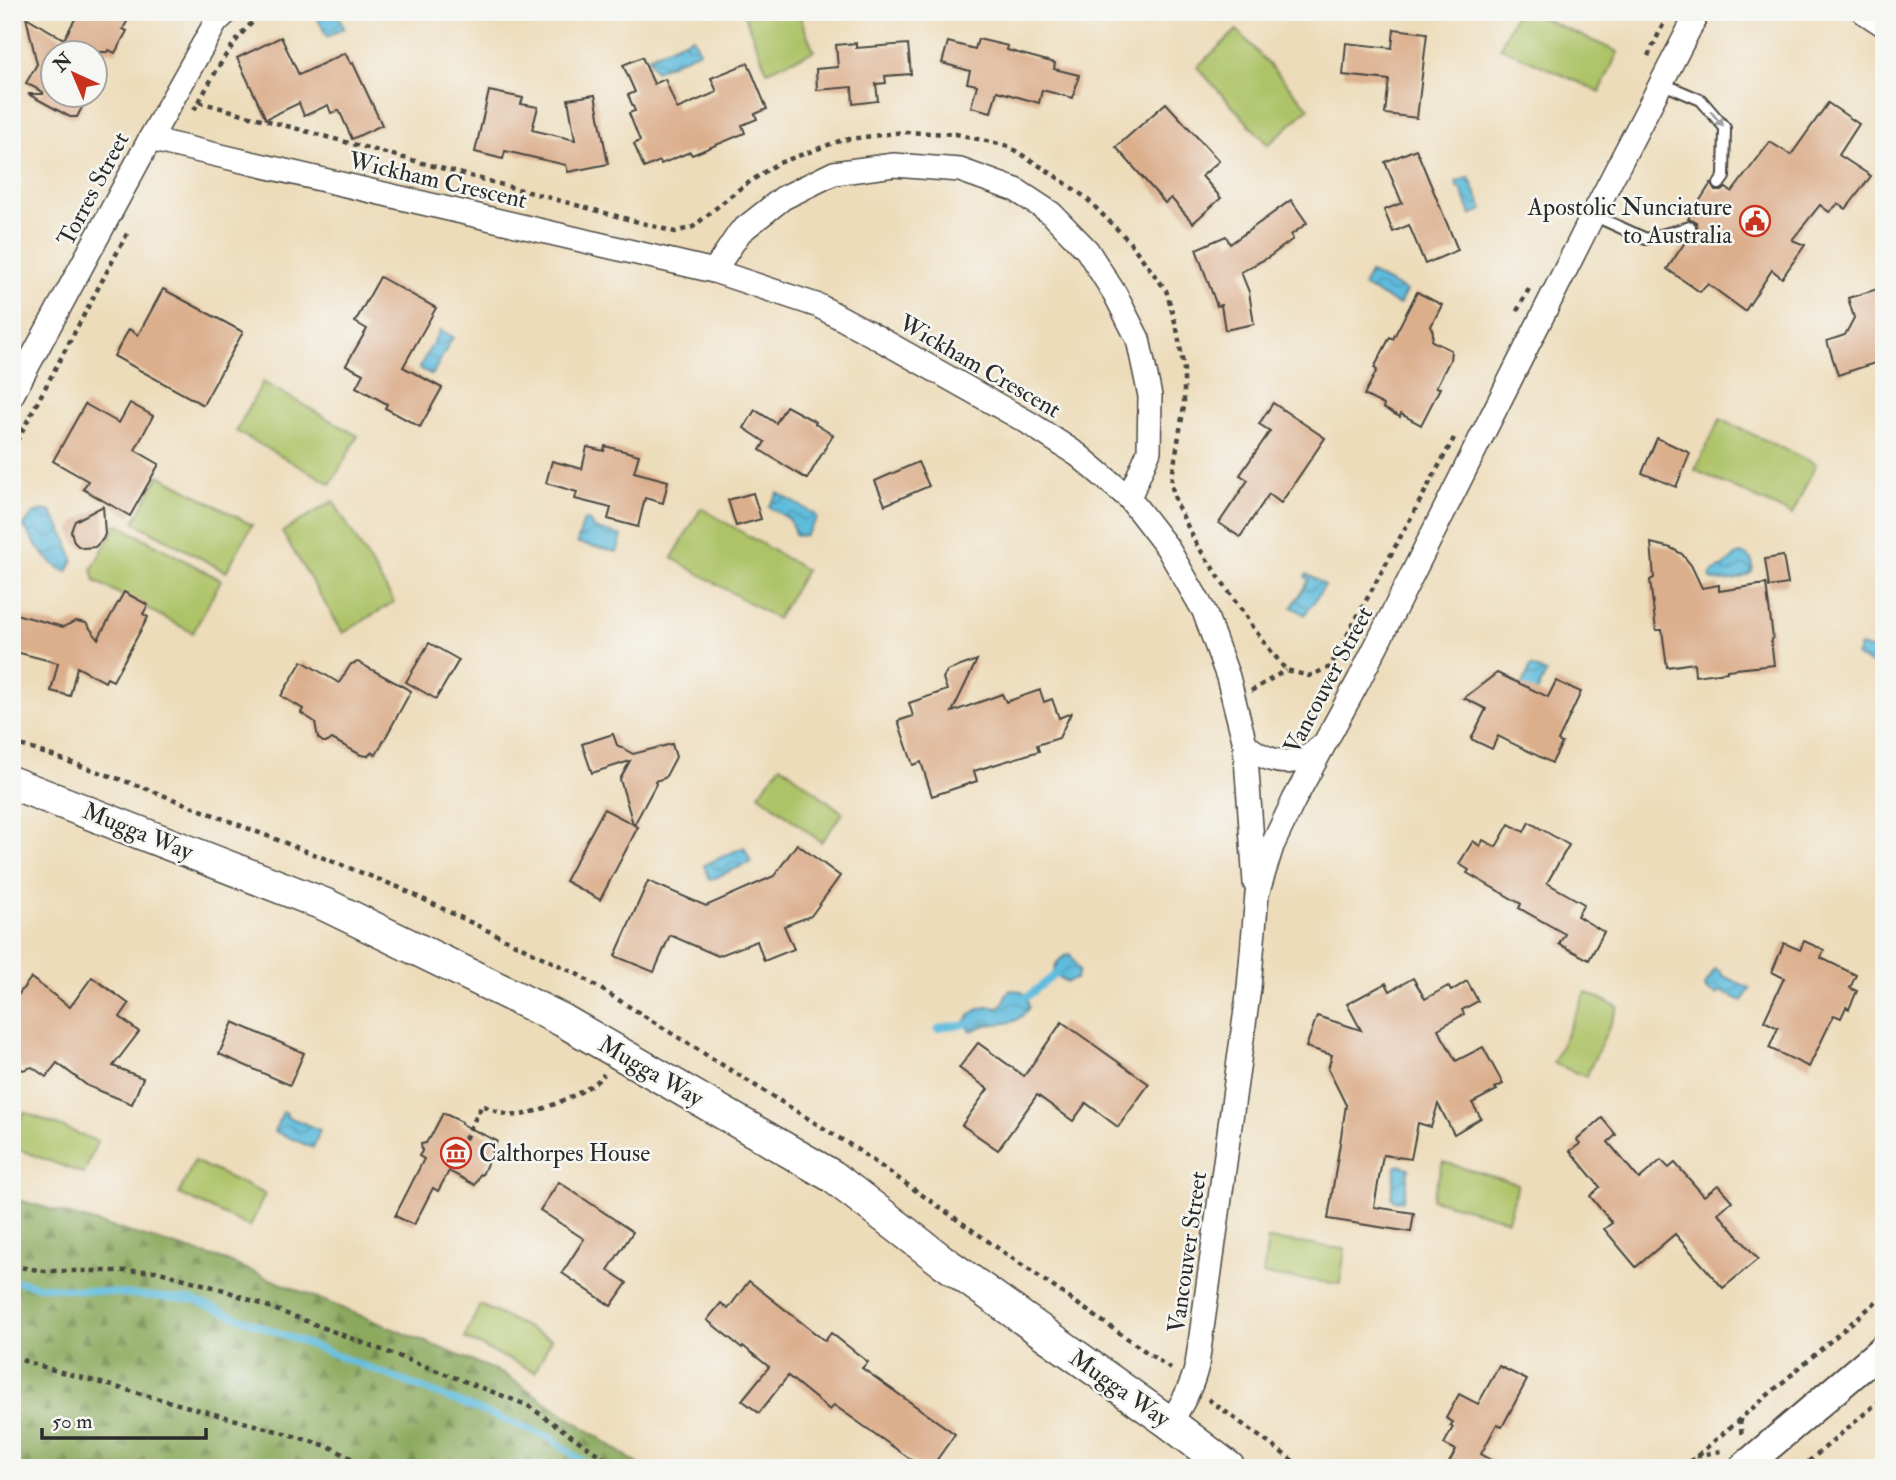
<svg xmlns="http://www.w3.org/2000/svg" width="1896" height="1480" viewBox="0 0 1896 1480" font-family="'IM FELL Double Pica',serif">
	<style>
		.forest { fill: url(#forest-firs); stroke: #5a6a44; stroke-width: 2 }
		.pitch { fill: #aec368; stroke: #6c774a; stroke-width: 2 }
		.water { fill: url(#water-waves); stroke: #457484; stroke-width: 2 }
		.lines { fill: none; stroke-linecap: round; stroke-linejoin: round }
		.stream { stroke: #5fbcdd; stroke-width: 7 }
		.building { fill: #dbae8c }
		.service-casing { stroke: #484640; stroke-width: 14 }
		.minor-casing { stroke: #484640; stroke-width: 26 }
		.tertiary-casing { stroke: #484640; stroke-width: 32 }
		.secondary-casing { stroke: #484640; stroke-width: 35 }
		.path { stroke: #484640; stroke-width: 4.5; stroke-dasharray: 5 5; stroke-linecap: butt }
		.service { stroke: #fff; stroke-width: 10 }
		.minor { stroke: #fff; stroke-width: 23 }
		.tertiary { stroke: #fff; stroke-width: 28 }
		.secondary { stroke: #fff; stroke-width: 32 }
		.oneway { fill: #a0a0a0 }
		.labels { text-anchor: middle; stroke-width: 5; stroke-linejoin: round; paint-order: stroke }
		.street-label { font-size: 24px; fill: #2b2b2b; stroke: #f6f6f2 }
		.poi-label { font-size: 24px; fill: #2b2b2b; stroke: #f6f6f2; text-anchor: end }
	</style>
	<defs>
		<pattern id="forest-firs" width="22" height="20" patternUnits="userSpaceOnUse" patternTransform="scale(1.75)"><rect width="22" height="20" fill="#8aa95c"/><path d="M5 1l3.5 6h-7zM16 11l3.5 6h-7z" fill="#718a4c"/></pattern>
		<pattern id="water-waves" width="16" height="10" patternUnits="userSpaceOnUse" patternTransform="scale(1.75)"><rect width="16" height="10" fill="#5fbcdd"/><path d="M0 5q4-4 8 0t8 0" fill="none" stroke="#4f99b3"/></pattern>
	</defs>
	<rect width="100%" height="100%" fill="#f6f6f2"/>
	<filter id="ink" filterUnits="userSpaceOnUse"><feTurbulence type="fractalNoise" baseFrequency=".0143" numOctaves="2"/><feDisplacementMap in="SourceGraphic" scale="14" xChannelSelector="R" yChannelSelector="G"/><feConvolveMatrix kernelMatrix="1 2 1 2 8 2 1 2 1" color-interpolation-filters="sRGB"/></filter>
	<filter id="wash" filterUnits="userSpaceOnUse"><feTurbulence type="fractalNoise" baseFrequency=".00686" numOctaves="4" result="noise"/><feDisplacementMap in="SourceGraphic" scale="28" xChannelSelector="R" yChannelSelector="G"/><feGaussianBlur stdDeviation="1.57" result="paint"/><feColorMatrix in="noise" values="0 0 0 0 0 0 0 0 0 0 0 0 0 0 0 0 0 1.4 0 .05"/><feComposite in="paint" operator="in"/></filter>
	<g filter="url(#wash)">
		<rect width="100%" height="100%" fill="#eddcba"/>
		<polygon class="forest" points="12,1198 224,1260 504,1374 644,1468 12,1468"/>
		<g class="pitch">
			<polygon points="743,12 798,12 814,51 767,71"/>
			<polygon points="1516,12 1529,12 1618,52 1600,92 1500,47"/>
			<polygon points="1237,30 1309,108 1268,145 1197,67"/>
			<polygon points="263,382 358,436 331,484 236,431"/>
			<polygon points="1720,419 1816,464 1792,515 1695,470"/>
			<polygon points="159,475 252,525 226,572 134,522"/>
			<polygon points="333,501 394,602 343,633 282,532"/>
			<polygon points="701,508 806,570 777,619 672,558"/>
			<polygon points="117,524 221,580 193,633 95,581 92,569"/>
			<polygon points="781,765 843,813 821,842 759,794"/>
			<polygon points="1586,992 1618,1007 1586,1077 1553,1063"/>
			<polygon points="24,1112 97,1141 84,1174 12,1147 12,1142"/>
			<polygon points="194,1161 265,1194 250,1227 179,1194"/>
			<polygon points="1443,1162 1518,1184 1508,1220 1432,1199"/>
			<polygon points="1268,1239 1345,1249 1340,1284 1263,1275"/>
			<polygon points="480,1305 551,1339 535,1372 464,1338"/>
		</g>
		<g class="water">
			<polygon points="312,12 337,12 344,28 327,37 316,15"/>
			<polygon points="693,37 700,51 655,71 648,57"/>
			<polygon points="1469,177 1483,210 1471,215 1461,189 1458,189 1456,182"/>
			<polygon points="1370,273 1406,291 1399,305 1363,286"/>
			<polygon points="440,330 453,337 432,375 419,368"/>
			<polygon points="778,493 816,515 817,518 806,535 796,536 789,519 769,507"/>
			<path d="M42,510L51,512L66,538L73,560L67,572C47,564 35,544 24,526L32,515Z"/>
			<polygon points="584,520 590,521 593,528 622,536 617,552 577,543"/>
			<path d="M1742,554C1752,556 1754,563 1752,572C1742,580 1725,582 1713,580L1710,577L1712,572L1723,567L1737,555Z"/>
			<polygon points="1307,574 1325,585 1305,615 1292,607 1309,580 1305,577"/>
			<polygon points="1860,646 1873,650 1874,652 1884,657 1883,669 1856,657"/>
			<polygon points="1531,666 1546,673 1531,705 1516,698"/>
			<polygon points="744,847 751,862 710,880 704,865"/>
			<path d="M1070,954L1079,971L1076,979L1067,982L1061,979L1054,971C1057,961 1060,958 1070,954Z"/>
			<polygon points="1715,969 1720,971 1723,976 1750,988 1743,1001 1719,991 1718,995 1706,990 1705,986"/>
			<path d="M1010,990L1020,991L1026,995L1029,1007C1015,1028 1007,1021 987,1025C981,1026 976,1030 970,1031L965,1022C973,1008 985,1005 999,1008L1004,1002L1006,994Z"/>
			<polygon points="283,1112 287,1113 286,1116 320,1130 313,1148 274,1131"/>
			<polygon points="1398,1165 1409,1168 1404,1199 1402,1201 1393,1200 1393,1198 1391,1197 1396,1167"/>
		</g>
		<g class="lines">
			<g class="stream">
				<polyline points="1027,997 1057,973"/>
				<path d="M938,1029C950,1023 955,1028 966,1024"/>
				<polyline points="12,1280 37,1286 193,1300 549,1437 592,1468"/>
			</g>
		</g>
		<g id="blocks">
			<g class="building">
				<polygon points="79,12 132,12 123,29 127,31 115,53 109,50 108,52 52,52 52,94 89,94 77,117 70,117 28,94 43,94 43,92 26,83 37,64 26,17 64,39"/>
				<polygon points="1394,29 1427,33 1417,118 1385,114 1389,80 1343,75 1346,43 1392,48"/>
				<polygon points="281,37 299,75 345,53 351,64 353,63 382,125 352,139 339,110 331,113 328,105 304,116 299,103 266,119 237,58"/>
				<polygon points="978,39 1008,46 1007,50 1055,63 1054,69 1079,75 1073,98 1042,90 1039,103 997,91 991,112 971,107 977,85 967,83 970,71 942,63 948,42 975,49"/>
				<polygon points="856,43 856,48 908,44 911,74 885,76 886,83 876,84 878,101 853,104 852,87 817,90 816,69 838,67 836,45"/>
				<polygon points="642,57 654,84 665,79 677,109 717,92 711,78 748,63 767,109 755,114 757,119 742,125 745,133 692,155 690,152 661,164 660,161 644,168 634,144 640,141 629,113 635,111 628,95 635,92 623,65"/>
				<polygon points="489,91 523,98 521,104 538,107 532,130 575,140 568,99 595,95 608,164 568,172 566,165 505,151 503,159 475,152"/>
				<polygon points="1166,103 1219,161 1202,176 1221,198 1193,223 1171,198 1165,203 1116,147"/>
				<polygon points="1828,103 1859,124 1839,155 1871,176 1846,209 1838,204 1829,212 1820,205 1792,240 1805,245 1782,278 1772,270 1745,311 1708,284 1700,292 1667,269 1690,235 1697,230 1696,222 1688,219 1711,183 1715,191 1722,191 1726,188 1732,192 1770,142 1791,155"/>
				<polygon points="1416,149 1458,250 1425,264 1409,225 1393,232 1384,210 1402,203 1385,162"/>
				<polygon points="1291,200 1307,223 1291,235 1293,239 1269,257 1241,272 1249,292 1254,324 1225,330 1221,305 1217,306 1196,249 1226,236 1230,244"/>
				<polygon points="380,277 436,308 403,367 442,388 420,427 385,408 387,404 356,387 363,374 346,365 367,329 355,322"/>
				<polygon points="1884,287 1884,360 1838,375 1827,341 1845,335 1854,318 1848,298"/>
				<polygon points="163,289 243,332 203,405 114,356 129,329 138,335"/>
				<polygon points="1417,292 1442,305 1431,326 1433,333 1432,341 1451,350 1450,360 1436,387 1440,388 1421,425 1401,414 1400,417 1383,408 1384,405 1364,395 1377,370 1374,368 1390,337 1393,339"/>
				<polygon points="130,403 153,416 135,450 159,464 130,516 83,489 88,481 53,461 85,404 119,423"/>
				<polygon points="1273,403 1325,438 1281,503 1269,494 1240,537 1219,523 1248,480 1240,475 1270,431 1259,424"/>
				<polygon points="786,406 816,422 815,424 833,435 807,479 760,450 765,442 744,428 755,410 776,423"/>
				<polygon points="1657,438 1690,453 1676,487 1642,473"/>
				<polygon points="605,446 639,455 634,472 668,481 663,503 645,498 638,527 608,519 611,508 575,499 577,492 546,483 552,461 582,469 587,447 604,451"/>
				<polygon points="918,462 929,486 885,505 875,481"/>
				<polygon points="753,493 761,519 736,526 728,500"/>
				<polygon points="103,506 105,534 103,539 95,547 83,548 78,546 74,542 71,531 75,521"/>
				<polygon points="1651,543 1671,548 1682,554 1691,565 1702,588 1719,585 1719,591 1766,584 1773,638 1771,640 1774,665 1727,670 1727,672 1695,676 1694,663 1667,667 1662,630 1656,630 1650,580 1654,578"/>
				<polygon points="1783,556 1788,584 1769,587 1765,559"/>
				<polygon points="124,592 148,605 143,614 148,617 113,681 107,678 105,682 77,667 70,696 51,691 58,663 12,651 12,613 63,627 76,621 86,623 98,639"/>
				<polygon points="429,643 459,660 436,699 406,682"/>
				<polygon points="977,660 952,712 1002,694 1006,702 1040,690 1044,702 1052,699 1059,718 1071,713 1059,738 1037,745 1039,751 974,771 977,781 932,796 921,762 913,765 898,721 913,716 909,703 947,690 943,678 947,671"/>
				<polygon points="302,661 339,683 351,664 358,662 411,691 376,755 372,752 368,756 361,755 332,739 328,742 323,742 318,738 315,722 301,713 303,709 281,696"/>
				<polygon points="1497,673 1548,697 1556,681 1581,692 1558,741 1562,743 1552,763 1498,736 1492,749 1471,739 1486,709 1464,698"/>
				<polygon points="613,734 617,745 633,754 672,744 676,757 665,778 655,781 656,784 634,825 638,827 600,900 565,881 604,809 633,824 620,779 630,761 592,773 582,744"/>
				<polygon points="1529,822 1569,845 1547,883 1584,904 1577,916 1604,932 1589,960 1559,944 1565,934 1519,908 1521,904 1467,873 1469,870 1459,864 1473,841 1480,846 1483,840 1496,847 1509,824 1524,832"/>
				<polygon points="797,844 840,876 811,916 784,926 794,949 764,961 757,941 718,956 670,935 654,972 615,956 648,881 706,906 774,876"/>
				<polygon points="1804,941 1824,950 1821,958 1856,975 1850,988 1857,991 1849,1009 1846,1007 1841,1018 1834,1015 1809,1067 1769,1048 1778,1028 1764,1021 1784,978 1772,972 1784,943 1800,950"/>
				<polygon points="92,977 129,1004 120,1017 139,1032 113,1066 143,1078 132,1104 88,1086 57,1063 46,1077 32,1067 23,1070 16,1065 16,1055 12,1052 12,1003 31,978 70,1007"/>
				<polygon points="1413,978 1425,999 1448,986 1451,991 1467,981 1478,1001 1462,1010 1464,1014 1438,1029 1456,1061 1483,1047 1503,1084 1495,1088 1497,1090 1472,1103 1481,1118 1454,1134 1438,1104 1431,1127 1418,1123 1411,1159 1383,1155 1374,1207 1414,1213 1411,1232 1328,1219 1346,1105 1328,1069 1332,1055 1306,1047 1317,1016 1361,1030 1347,1004 1386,983 1390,991"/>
				<polygon points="233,1022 304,1053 290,1085 219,1054"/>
				<polygon points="1062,1022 1149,1084 1118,1127 1086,1103 1073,1121 1037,1095 998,1150 962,1125 988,1089 959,1068 978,1043 1024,1076"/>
				<polygon points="443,1113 462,1122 461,1124 497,1141 482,1175 480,1174 475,1185 449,1171 438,1191 433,1188 414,1225 395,1216 424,1159 419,1156 422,1151 421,1144 426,1143 429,1138 430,1138"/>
				<polygon points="1602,1118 1616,1135 1608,1142 1639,1179 1661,1160 1669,1168 1675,1163 1704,1196 1718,1185 1732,1201 1718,1213 1758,1259 1723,1288 1675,1234 1636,1267 1604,1229 1612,1223 1590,1196 1600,1187 1570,1151 1580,1144 1577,1140"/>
				<polygon points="559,1182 633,1232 608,1270 627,1283 611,1306 562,1273 584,1239 540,1210"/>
				<polygon points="749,1281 825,1341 831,1333 868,1362 862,1368 955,1434 931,1468 923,1468 834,1405 830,1410 788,1376 759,1413 742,1400 769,1367 743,1346 742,1348 707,1320 721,1303 728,1309"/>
				<polygon points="1499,1366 1527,1380 1502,1427 1497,1424 1481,1454 1506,1468 1446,1468 1456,1450 1444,1444 1453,1427 1450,1426 1453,1422 1446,1418 1459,1394 1478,1404"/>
			</g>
		</g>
	</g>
	<g filter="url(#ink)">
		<use href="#blocks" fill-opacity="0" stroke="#484640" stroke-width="2"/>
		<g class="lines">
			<g class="service-casing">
				<g id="service">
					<polyline points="1661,83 1701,100 1725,128 1724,177 1719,184"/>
					<polyline points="1593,215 1646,239 1690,227"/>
				</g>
			</g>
			<g class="minor-casing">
				<g id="minor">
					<polyline points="1864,12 1884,25"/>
					<polyline points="150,139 174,145 714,271 819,306 871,334 1029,423 1078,455 1129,498 1167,547 1204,611 1228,677 1245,744 1255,883"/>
					<polyline points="714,271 740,232 783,198 834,173 894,165 960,170 1016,190 1051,213 1087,250 1115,294 1138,339 1150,396 1149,451 1129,498"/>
					<polyline points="12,395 150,139 216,22 227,12"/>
					<path d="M1245,744C1260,758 1283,767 1304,758C1311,756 1317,749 1323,745"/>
					<path d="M1170,1423C1182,1404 1192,1387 1197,1365L1249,988L1257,894L1272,846L1294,800L1359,680L1593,215L1698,12"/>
				</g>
			</g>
			<g class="tertiary-casing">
				<polyline id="tertiary" points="1743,1468 1884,1348"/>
			</g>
			<g class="secondary-casing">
				<polyline id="secondary" points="12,783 326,905 562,1020 832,1176 941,1260 1170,1423 1229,1468"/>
			</g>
			<g class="path">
				<polyline points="1648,56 1669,12"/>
				<polyline points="199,102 675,232 693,227 738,190 776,164 842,140 903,132 956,134 1008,146 1051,173 1085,197 1128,240 1166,290 1177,329 1184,370 1184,406 1171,483 1176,503 1197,545 1260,637 1286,670 1309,676 1330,667 1454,438"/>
				<path d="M194,110C214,77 232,34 266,12"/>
				<polyline points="1517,311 1531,285"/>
				<polyline points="12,450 128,232"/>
				<polyline points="1251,691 1286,670"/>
				<polyline points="12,742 142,787 398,887 577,974 852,1146 1175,1372"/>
				<path d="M465,1139L482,1105C493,1110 507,1117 520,1115C538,1113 595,1089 604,1074"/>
				<polyline points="12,1266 45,1271 156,1271 224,1290 527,1405 618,1468"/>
				<polyline points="12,1357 50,1369 284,1433 330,1447 370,1468"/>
				<polyline points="1208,1399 1303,1468"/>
				<polyline points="1740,1419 1742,1438"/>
				<polyline points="1696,1456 1725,1450"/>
				<polyline points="1683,1468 1884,1295"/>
				<polyline points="1801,1468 1884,1397"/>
			</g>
			<use href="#service" class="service"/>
			<use href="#minor" class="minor"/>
			<use href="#tertiary" class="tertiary"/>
			<use href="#secondary" class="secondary"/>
		</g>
		<defs><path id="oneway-solid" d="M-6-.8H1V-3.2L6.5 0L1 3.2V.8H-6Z" transform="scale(1.75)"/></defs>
		<use class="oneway" href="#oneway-solid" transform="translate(1717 119) rotate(50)"/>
	</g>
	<defs>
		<g id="civic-ring" transform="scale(1.575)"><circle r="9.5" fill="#f6f6f2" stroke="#c8321e" stroke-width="1.5"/><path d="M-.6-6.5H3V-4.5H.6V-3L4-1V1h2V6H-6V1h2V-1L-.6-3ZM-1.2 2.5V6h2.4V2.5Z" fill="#c8321e"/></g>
		<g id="museum-ring" transform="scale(1.575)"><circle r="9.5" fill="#f6f6f2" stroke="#c8321e" stroke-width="1.5"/><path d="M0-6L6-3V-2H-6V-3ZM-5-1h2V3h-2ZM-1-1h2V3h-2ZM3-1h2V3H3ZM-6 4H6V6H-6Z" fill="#c8321e"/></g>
	</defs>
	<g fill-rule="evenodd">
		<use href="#civic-ring" x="1755" y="221"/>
		<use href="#museum-ring" x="456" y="1153"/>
	</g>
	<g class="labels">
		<g class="street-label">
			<text transform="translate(438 180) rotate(13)" y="8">Wickham Crescent</text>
			<text transform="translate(93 189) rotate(-62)" y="8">Torres Street</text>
			<text transform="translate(980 366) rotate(30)" y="8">Wickham Crescent</text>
			<text transform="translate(1328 680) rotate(-62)" y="8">Vancouver Street</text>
			<text transform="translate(138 831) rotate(22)" y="8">Mugga Way</text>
			<text transform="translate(651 1071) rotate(30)" y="8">Mugga Way</text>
			<text transform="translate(1187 1252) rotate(-82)" y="8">Vancouver Street</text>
			<text transform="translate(1120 1388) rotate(35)" y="8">Mugga Way</text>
		</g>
		<g class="poi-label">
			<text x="1732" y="215">Apostolic Nunciature<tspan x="1732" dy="28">to Australia</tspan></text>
			<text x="479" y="1161" text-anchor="start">Calthorpes House</text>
		</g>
	</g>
	<rect width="1896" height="1480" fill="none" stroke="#f6f6f2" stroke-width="42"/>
	<g transform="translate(74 74) rotate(316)"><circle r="33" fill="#f6f6f2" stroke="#a5a5a2" stroke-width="2"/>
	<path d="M0-5L12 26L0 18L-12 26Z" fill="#c8321e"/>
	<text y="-10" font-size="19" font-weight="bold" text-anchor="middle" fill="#2b2b2b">N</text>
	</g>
	<path d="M42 1428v10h164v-10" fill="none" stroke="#2b2b2b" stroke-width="3.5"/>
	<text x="52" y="1428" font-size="21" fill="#2b2b2b" stroke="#f6f6f2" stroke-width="5" paint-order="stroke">50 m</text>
</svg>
